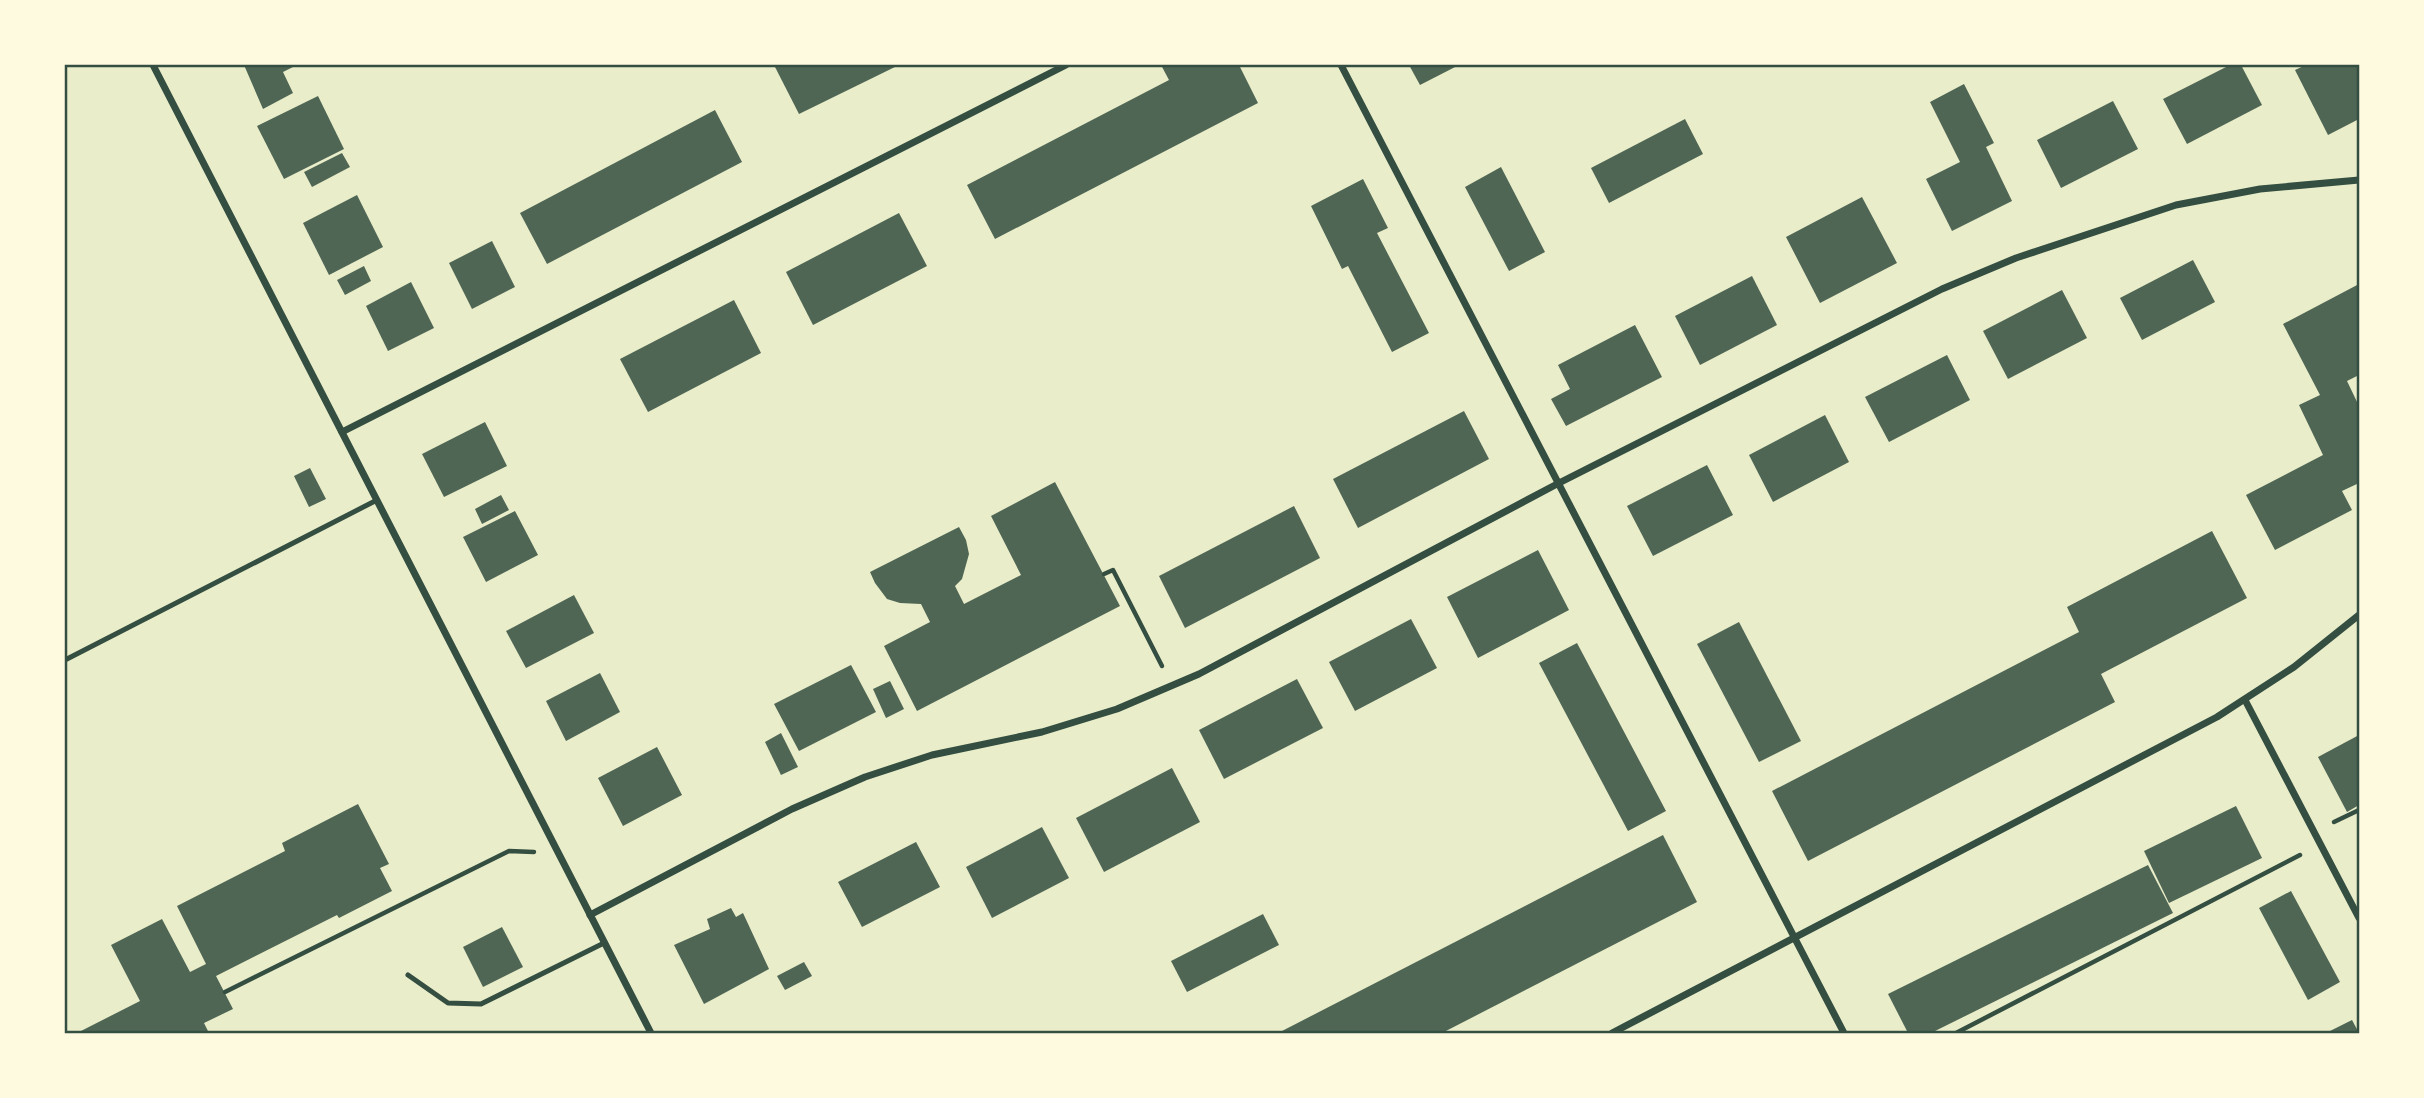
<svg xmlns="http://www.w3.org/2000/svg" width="2424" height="1098" viewBox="0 0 2424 1098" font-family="Manrope,sans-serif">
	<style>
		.building { fill: #4f6655 }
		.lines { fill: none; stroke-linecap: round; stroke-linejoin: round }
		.path { stroke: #344e41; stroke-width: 4.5 }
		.service { stroke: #344e41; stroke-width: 5 }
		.minor { stroke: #344e41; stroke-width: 7 }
		.neatline { fill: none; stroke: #344e41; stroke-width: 2.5 }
	</style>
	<rect width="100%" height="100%" fill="#e9edc9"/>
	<g class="building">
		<polygon points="244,65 297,65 283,72 293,93 263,109"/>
		<polygon points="774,65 899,65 799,114"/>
		<polygon points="1161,65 1196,65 1197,67 1201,65 1239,65 1258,103 995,239 967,185 1169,80"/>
		<polygon points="1409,65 1459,65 1420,85"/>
		<polygon points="2230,65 2241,65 2262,105 2187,144 2163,99"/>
		<polygon points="2306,65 2359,65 2359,119 2328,135 2295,70"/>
		<polygon points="1964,84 1994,143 1986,147 2012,201 1952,231 1926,179 1960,162 1930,102"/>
		<polygon points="318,96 344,149 284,179 257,126"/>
		<polygon points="2113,101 2138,149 2061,188 2037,140"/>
		<polygon points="715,110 742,162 547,264 520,213"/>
		<polygon points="1685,119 1703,154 1609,203 1591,168"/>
		<polygon points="342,153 350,167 312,187 304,172"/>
		<polygon points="1501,167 1545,252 1509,271 1465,187"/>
		<polygon points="1363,179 1388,228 1377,233 1429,333 1392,352 1348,266 1342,269 1311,206"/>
		<polygon points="357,195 383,247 329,275 303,223"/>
		<polygon points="1862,197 1897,263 1820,303 1786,237"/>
		<polygon points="899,213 927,266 813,325 786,272"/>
		<polygon points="492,241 515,287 472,309 449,263"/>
		<polygon points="2193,260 2215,302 2142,340 2120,298"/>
		<polygon points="364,266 371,281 345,295 337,280"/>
		<polygon points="1752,276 1777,325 1700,365 1675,316"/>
		<polygon points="411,282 434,328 388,351 366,306"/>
		<polygon points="2359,284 2359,375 2347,381 2359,406 2359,483 2342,491 2352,510 2275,550 2246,495 2323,455 2299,405 2320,395 2283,324"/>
		<polygon points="2062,290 2087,338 2008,379 1983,331"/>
		<polygon points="734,300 761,353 648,412 620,359"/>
		<polygon points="1635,325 1662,377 1566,426 1551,399 1570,389 1558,365"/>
		<polygon points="1947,355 1970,400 1889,442 1865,397"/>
		<polygon points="1464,411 1489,459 1358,528 1333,479"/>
		<polygon points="1825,415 1849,462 1773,502 1749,455"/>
		<polygon points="485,422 507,466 444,497 422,454"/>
		<polygon points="1707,465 1733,515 1653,556 1627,506"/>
		<polygon points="310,468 326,499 309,507 294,476"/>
		<polygon points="1055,482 1120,606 917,711 884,646 930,622 921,604 900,603 887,599 875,583 870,572 959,527 966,540 969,554 962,579 955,586 964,604 1021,575 991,516"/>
		<polygon points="501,495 509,510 482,524 475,509"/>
		<polygon points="1294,506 1320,558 1185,628 1159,576"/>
		<polygon points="515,511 538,555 486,582 463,537"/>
		<polygon points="2212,531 2247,598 2101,674 2115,702 1808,861 1772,791 2079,632 2067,607"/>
		<polygon points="1538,550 1569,610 1478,658 1447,597"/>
		<polygon points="574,595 594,633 526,668 506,631"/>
		<polygon points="1411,619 1437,668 1355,711 1329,662"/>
		<polygon points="1739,622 1801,741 1759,762 1697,644"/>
		<polygon points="1577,643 1666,811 1628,831 1539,663"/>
		<polygon points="851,665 876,712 799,751 774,704"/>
		<polygon points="600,673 620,712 566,741 546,701"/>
		<polygon points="1297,679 1323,728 1224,779 1199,730"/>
		<polygon points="890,681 904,709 886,718 873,689"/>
		<polygon points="781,733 798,767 781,775 765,742"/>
		<polygon points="2359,735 2359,805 2347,812 2318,757"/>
		<polygon points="657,747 682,795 623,826 598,778"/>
		<polygon points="1172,768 1200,822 1104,872 1076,818"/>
		<polygon points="358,804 389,864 380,868 392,891 339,918 337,915 216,976 233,1009 204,1023 209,1033 77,1033 140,1001 111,945 162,919 190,972 206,964 177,906 285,851 282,843"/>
		<polygon points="2236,806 2262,858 2169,903 2144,851"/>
		<polygon points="1042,827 1069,878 992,918 966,867"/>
		<polygon points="1663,835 1697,902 1442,1033 1283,1033 1282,1031"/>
		<polygon points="916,842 940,887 862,927 838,882"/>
		<polygon points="2148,865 2173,913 1931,1033 1908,1033 1888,994"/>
		<polygon points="2291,891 2340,982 2308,1000 2259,908"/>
		<polygon points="731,908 736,917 743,913 769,969 704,1004 674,945 710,929 707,919"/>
		<polygon points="1263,914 1279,945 1187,992 1171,961"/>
		<polygon points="502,927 523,967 483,987 463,947"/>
		<polygon points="804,962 812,976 785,990 777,976"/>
		<polygon points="2352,1020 2359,1033 2326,1033"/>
	</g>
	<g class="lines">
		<g class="path">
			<polyline points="1104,574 1113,570 1162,666"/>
			<polyline points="2334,822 2359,810"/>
			<polyline points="225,992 509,851 534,852"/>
			<polyline points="1956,1033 2300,855"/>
		</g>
		<g class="service">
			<polyline points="65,660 377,500"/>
			<polyline points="408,975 448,1003 481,1004 604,943"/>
		</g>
		<g class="minor">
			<polyline points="153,65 651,1033"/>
			<polyline points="1341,65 1844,1033"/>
			<polyline points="342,432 1066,65"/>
			<polyline points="2245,700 2359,918"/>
			<polyline points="590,915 792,809 865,777 932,755 1042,732 1117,709 1199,674 1559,483 1942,289 2016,258 2176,205 2260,189 2359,180"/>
			<polyline points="1612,1033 2217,717 2294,667 2359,615"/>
		</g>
	</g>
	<rect width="2424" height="1098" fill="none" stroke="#fefae0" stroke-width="133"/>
	<rect x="66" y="66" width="2292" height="966" class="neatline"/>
</svg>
